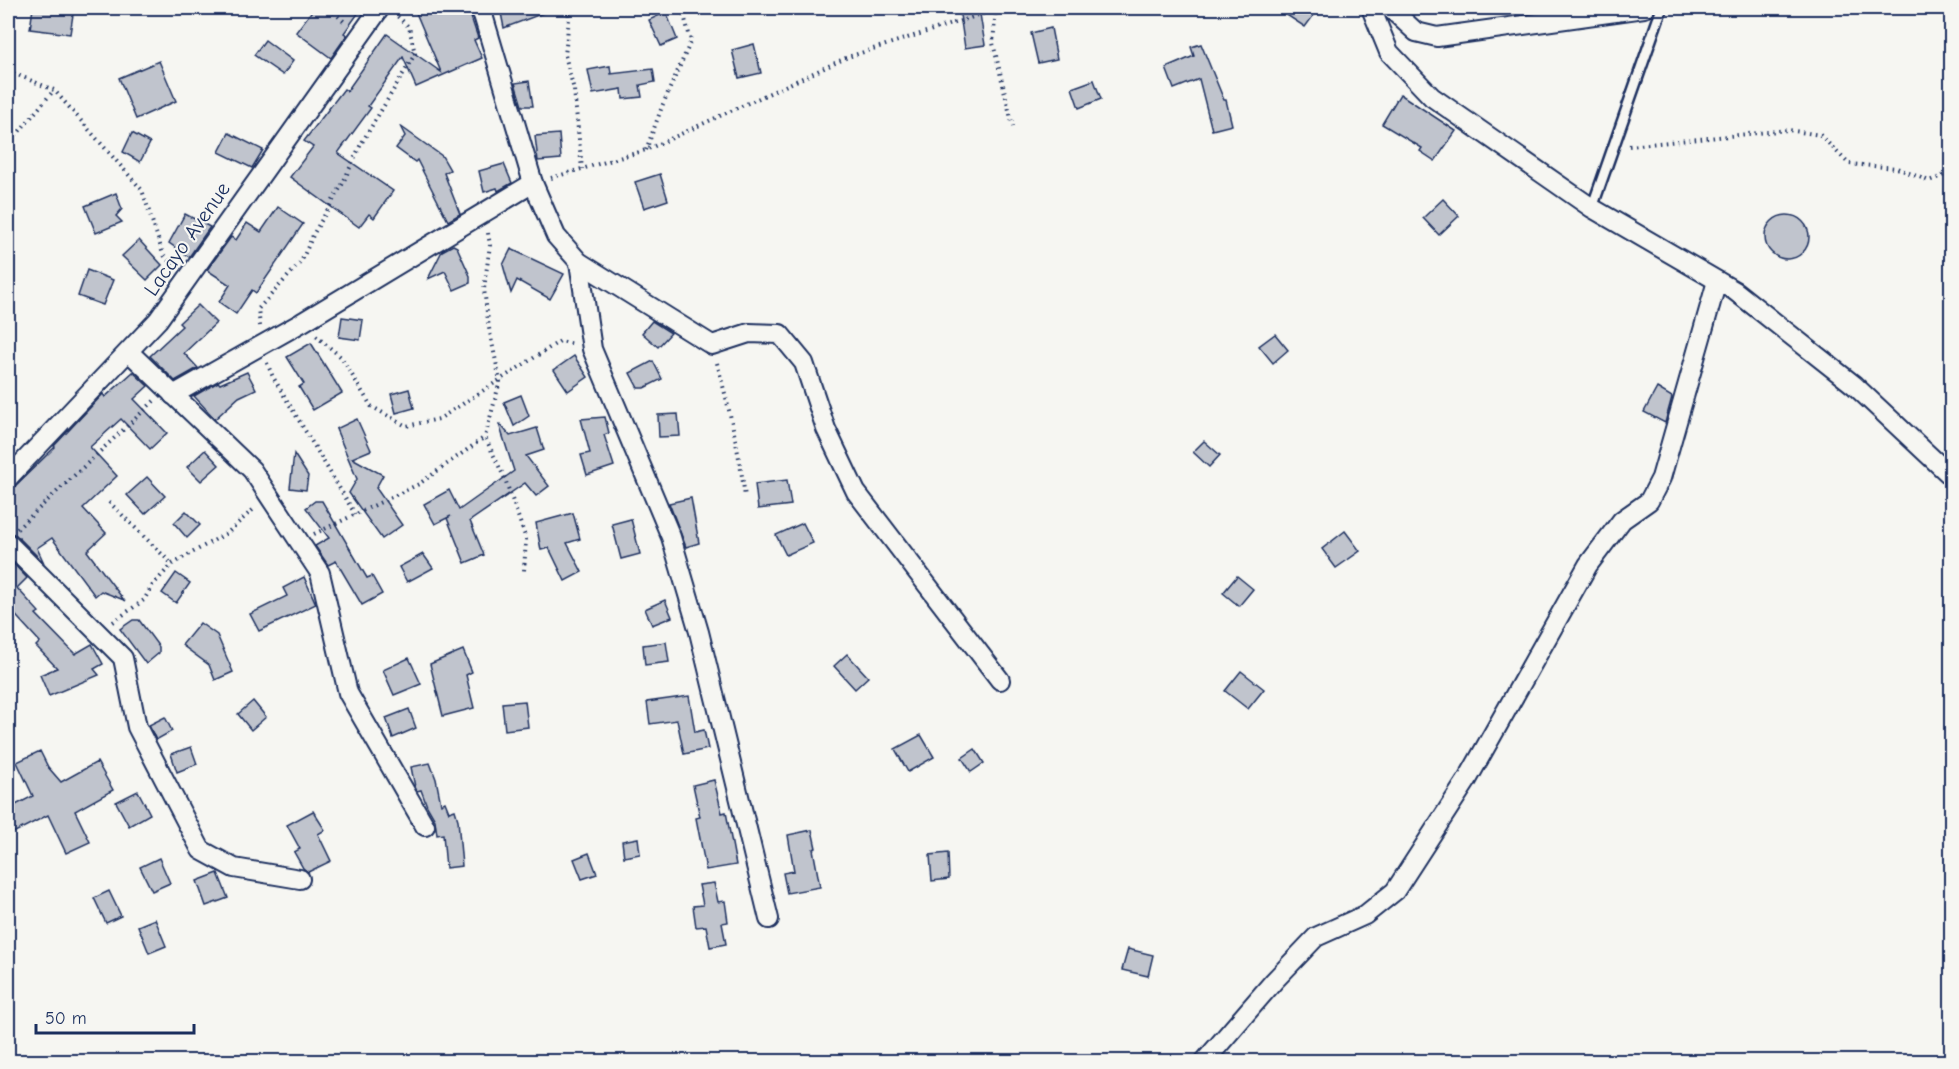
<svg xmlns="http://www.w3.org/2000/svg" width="1959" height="1069" viewBox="0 0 1959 1069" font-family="'Comic Neue',sans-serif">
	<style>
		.building { fill: #c0c4cd; stroke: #1b2f5e; stroke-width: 1.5 }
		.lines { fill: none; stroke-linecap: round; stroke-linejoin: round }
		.service-casing { stroke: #1b2f5e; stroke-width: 14 }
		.minor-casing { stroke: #1b2f5e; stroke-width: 22 }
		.path { stroke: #1b2f5e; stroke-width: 4; stroke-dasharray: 1.5 4.5; stroke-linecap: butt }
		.service { stroke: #f6f6f2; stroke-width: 9 }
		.minor { stroke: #f6f6f2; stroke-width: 18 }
		.labels { text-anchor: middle; stroke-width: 4.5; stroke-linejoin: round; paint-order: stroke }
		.street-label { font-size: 21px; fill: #1b2f5e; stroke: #f6f6f2 }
	</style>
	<rect width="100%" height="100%" fill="#f6f6f2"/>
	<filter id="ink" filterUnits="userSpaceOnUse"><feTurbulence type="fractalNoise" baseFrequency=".0167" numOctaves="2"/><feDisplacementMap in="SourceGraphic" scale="12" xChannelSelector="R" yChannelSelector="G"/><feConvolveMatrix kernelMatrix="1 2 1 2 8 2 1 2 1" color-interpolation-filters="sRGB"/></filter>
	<g filter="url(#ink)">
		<g class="building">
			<polygon points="33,8 74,8 70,34 30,29"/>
			<polygon points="314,8 362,8 344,33 347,35 331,58 296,32"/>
			<polygon points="414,8 468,8 478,38 474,40 482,58 416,87 403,57 368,106 371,108 338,153 393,191 374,218 369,214 359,227 290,177 313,147 304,141 344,89 347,91 387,34 441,72"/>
			<polygon points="500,8 554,8 554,9 504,28"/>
			<polygon points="959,8 979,8 985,45 965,48"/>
			<polygon points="1276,8 1319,8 1305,27"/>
			<polygon points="666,12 677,39 661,46 649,20"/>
			<polygon points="1051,28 1057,59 1038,63 1031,33"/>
			<polygon points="265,40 293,61 283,75 254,55"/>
			<polygon points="754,44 761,73 739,78 732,50"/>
			<polygon points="1201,44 1224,100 1226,100 1232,125 1212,130 1199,79 1174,89 1166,68 1194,56 1191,47"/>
			<polygon points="159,61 176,101 136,119 119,78"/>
			<polygon points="610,66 611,74 653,69 655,82 640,85 642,97 623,99 622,89 593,94 588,70"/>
			<polygon points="1094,80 1101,99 1079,108 1072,88"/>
			<polygon points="529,81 533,106 522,106 515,83"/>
			<polygon points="1400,94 1456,131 1435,161 1420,151 1422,148 1382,124"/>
			<polygon points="400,126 442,156 450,170 444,173 460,214 448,221 417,160 415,162 396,148 405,136"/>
			<polygon points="132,133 150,143 140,162 123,152"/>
			<polygon points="229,133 263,150 252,168 219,152"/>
			<polygon points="559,134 561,159 538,161 535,136"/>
			<polygon points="504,164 512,183 498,191 497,188 484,192 479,171"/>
			<polygon points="660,174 668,200 644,208 635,182"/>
			<polygon points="116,193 122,209 116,216 122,222 96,233 85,206"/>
			<polygon points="1443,199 1459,216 1439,235 1423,218"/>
			<polygon points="278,207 303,224 256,293 252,290 236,314 219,302 230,285 207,270 231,237 236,240 247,223 261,232"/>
			<polygon points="185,214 210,227 189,257 169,243"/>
			<circle cx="1787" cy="237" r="22"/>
			<polygon points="139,240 162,265 147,280 122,256"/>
			<polygon points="453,245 457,247 470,276 470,283 454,290 445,271 428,279 442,251"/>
			<polygon points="511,249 564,274 550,299 517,280 511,293 503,265"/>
			<polygon points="87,270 113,280 103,305 78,296"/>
			<polygon points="198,305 216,323 184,353 198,368 175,381 150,356 182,326 179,323"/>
			<polygon points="342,317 363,320 360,340 339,337"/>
			<polygon points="652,321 671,333 658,347 642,333"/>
			<polygon points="1275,334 1288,350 1273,363 1259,346"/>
			<polygon points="311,343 342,393 313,410 299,387 304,384 287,357"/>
			<polygon points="574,356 588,377 568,391 554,370"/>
			<polygon points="653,361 662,379 644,388 638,388 630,373"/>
			<polygon points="133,372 148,386 134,399 167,433 150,449 121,419 90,447 117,476 83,508 106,533 87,551 124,600 101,591 95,596 52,538 37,548 44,563 16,535 8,532 8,493 55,447 54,446 103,394 105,397"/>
			<polygon points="247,372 256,389 239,397 215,419 194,396 218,382 220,384"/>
			<polygon points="1657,388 1672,397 1665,423 1644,412"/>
			<polygon points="409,389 414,408 396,413 391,394"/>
			<polygon points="521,395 529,416 514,426 504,402"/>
			<polygon points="678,414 680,436 659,437 658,415"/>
			<polygon points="605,417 609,433 604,435 614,466 587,475 581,455 590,453 581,419"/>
			<polygon points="357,419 371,450 352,458 383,475 376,488 402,525 382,539 349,493 357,479 336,429"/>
			<polygon points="499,424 500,424 510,436 537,428 544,450 526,456 549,486 536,496 525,483 470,521 484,555 465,563 447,518 451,516 435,524 424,504 449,490 459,510 514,471"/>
			<polygon points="1204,441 1220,455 1209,467 1193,452"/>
			<polygon points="205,450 219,465 201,481 187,467"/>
			<polygon points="294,454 308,476 306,490 290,488"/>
			<polygon points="147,477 165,496 145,514 127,495"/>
			<polygon points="787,480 791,505 758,509 755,484"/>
			<polygon points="691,498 699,543 686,547 669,503"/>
			<polygon points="315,501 322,501 367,578 372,576 382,594 362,605 336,561 328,565 315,546 329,538 306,508"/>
			<polygon points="186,511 200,525 187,538 174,523"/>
			<polygon points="573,513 580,539 567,543 582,572 565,581 549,548 541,550 536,523"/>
			<polygon points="631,519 640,554 621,559 612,524"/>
			<polygon points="803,523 813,543 786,555 776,535"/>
			<polygon points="1345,531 1360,551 1336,568 1322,549"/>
			<polygon points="423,554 433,568 407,582 399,567"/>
			<polygon points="8,558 27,578 17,588 39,612 36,614 75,654 92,644 103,664 94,669 99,675 49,696 40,675 57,668 36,646 40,642 8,607"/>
			<polygon points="176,573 190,583 176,603 162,593"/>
			<polygon points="1237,576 1253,589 1239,606 1223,593"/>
			<polygon points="304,577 316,604 259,631 250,614 287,596 283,588"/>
			<polygon points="665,600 672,617 652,625 645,609"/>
			<polygon points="133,620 139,620 159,647 159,653 146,664 120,629"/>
			<polygon points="200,623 217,635 233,672 215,680 209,665 182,645"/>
			<polygon points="666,642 669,662 645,665 643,645"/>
			<polygon points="463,650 472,672 466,675 474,708 443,716 430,664"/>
			<polygon points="847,654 868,677 855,689 834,666"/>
			<polygon points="409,658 421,684 394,695 383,670"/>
			<polygon points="1241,671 1264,689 1248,709 1225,691"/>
			<polygon points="689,696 695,732 704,730 708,749 684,754 677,720 650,724 647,702"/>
			<polygon points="253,701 266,717 251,730 238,714"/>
			<polygon points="525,701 528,727 505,730 502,703"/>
			<polygon points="409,709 416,728 393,738 386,718"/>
			<polygon points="165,717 172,731 156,740 149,725"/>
			<polygon points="921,735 934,757 908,772 895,749"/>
			<polygon points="191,747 197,764 177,772 171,754"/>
			<polygon points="975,749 984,763 971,772 962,758"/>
			<polygon points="40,751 48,767 61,782 97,762 113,790 75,811 90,842 66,853 48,815 13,833 8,822 8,809 33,796 17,762"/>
			<polygon points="430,763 436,779 441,804 445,802 449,812 455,810 458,820 462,866 446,868 443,834 437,835 435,820 427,806 421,790 417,791 415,787 411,767"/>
			<polygon points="714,780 722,813 726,812 736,865 706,870 696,818 700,817 693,785"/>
			<polygon points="138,791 150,814 129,826 116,802"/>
			<polygon points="313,811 325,830 318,834 331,861 308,872 303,868 294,852 300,849 287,825"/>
			<polygon points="812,830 816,848 813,849 820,887 787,893 783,873 794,871 788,835"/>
			<polygon points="638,838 640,854 624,857 622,841"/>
			<polygon points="589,853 597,874 582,879 574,859"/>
			<polygon points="948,853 949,879 932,881 930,855"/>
			<polygon points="159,858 170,883 152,891 140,867"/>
			<polygon points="218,873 228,898 206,906 197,881"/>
			<polygon points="714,883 718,902 725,901 728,922 722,923 726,944 710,947 706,926 696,927 693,906 703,905 699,885"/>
			<polygon points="109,891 121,916 106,923 94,898"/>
			<polygon points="155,919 166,946 149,953 138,926"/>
			<polygon points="1128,949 1153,955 1148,976 1122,970"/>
		</g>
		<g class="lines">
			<g class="service-casing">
				<polyline id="service" points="1592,208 1662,8"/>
			</g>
			<g class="minor-casing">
				<g id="minor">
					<polyline points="479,8 483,15 533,183 556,236 579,262 712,345 749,333 780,334 804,363 826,429 856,492 1000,680"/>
					<polyline points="1371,8 1389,52 1432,97 1592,208 1735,291 1854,385 1952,477"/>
					<polyline points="1390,8 1416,32 1437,37 1644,8"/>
					<polyline points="579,262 592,349 671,537 699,632 769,919"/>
					<polyline points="129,352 252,470 320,573 348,693 425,826"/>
					<polyline points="173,395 301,323 533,183"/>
					<polyline points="8,478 158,320 380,8"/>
					<polyline points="8,543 123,658 137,727 201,850 234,868 300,879"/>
					<polyline points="1204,1062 1274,981 1316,937 1365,915 1395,891 1467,780 1588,565 1622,520 1649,501 1661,478 1717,281"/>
				</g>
			</g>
			<g class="path">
				<polyline points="329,8 346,23"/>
				<polyline points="568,8 569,19 565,55 574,90 582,169"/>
				<polyline points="996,8 993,43 1014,131"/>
				<polyline points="8,71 54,90 142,190 163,254 173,266"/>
				<polyline points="8,145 54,90"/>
				<polyline points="1629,146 1788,130 1820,135 1849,164 1897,168 1929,181 1952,172"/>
				<polyline points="646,150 663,104 691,41 682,8"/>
				<polyline points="551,178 646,150 848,57 995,10"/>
				<polyline points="488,233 490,245 484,289 489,328 500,381 485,437 505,479 526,539 524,571"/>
				<polyline points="260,326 258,309 301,262 314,233 342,185 361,144 415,54 409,27 395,14"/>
				<polyline points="316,336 341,357 371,406 406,426 439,419 560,341 574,344"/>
				<polyline points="267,363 273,377 355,514"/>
				<path d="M717,363C729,407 739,451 745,497"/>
				<polyline points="109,502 172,564"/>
				<polyline points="17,529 154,401"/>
				<polyline points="314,534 419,484 485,437"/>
				<polyline points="113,622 144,600 152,586 172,564 227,533 255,508"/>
			</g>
			<use href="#service" class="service"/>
			<use href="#minor" class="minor"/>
		</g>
	</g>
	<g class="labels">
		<g class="street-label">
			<text transform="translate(187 239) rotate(-55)" y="7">Lacayo Avenue</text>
		</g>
	</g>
	<rect width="1959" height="1069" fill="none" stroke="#f6f6f2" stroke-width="30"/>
	<rect x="15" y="15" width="1929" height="1039" fill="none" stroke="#1b2f5e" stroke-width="2" filter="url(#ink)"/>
	<path d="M36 1024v9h158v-9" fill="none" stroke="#1b2f5e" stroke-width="3"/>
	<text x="45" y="1024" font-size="18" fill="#1b2f5e" stroke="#f6f6f2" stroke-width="4.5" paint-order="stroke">50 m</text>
</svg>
